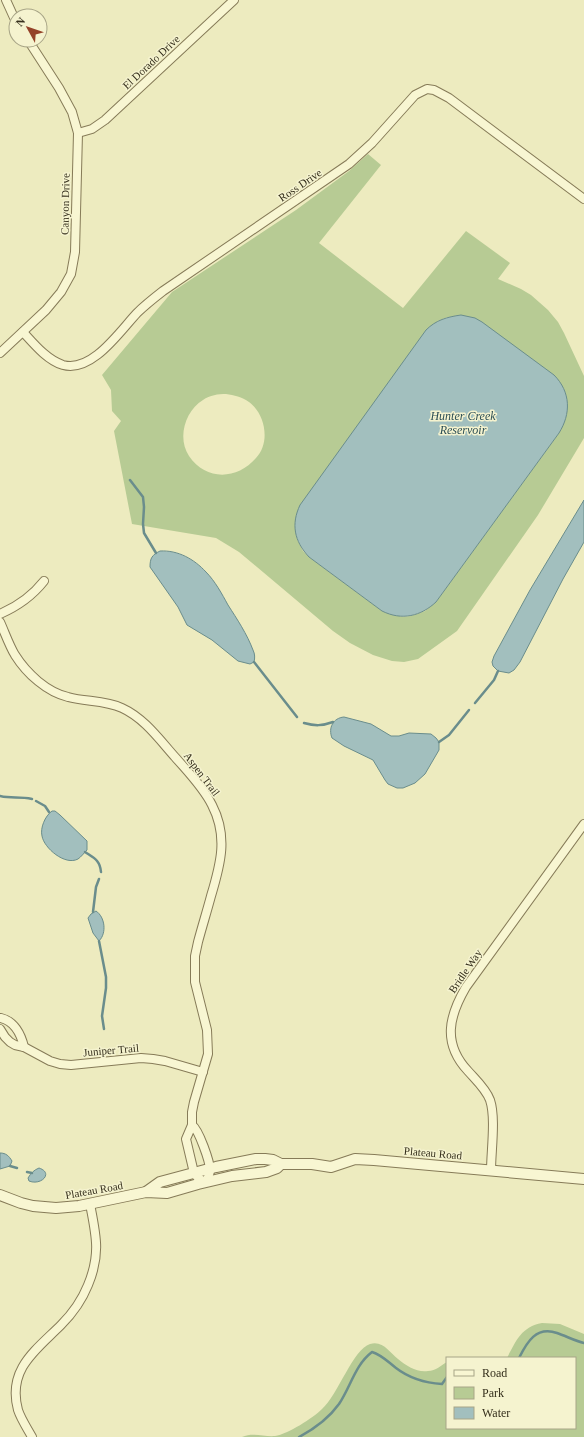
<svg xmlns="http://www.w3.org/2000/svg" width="584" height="1437" viewBox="0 0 584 1437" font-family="Georgia,serif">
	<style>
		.green { fill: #b7cb94; fill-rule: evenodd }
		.water { fill: #a2bfbe; stroke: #6a8d8c }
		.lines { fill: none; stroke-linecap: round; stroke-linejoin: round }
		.stream { stroke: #6a8d8c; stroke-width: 2.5 }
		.minor-casing { stroke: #867b58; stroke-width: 10 }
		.tertiary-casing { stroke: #867b58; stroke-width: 12 }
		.minor { stroke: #f8f6d2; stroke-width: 8 }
		.tertiary { stroke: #f8f6d2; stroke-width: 10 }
		.labels { text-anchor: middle; stroke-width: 3; stroke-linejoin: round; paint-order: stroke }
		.street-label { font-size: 11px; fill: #352f1c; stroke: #f5f3cf }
		.water-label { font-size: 12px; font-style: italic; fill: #2c4e55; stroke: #f5f3cf }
	</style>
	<rect width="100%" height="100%" fill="#edebbf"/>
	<g class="green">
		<path d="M368,154L381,165L319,243L403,308L466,231L510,263L498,279L521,289L531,295L548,310L558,322L564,333L584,376V438L538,515L457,631L418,659L404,662L392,661L373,655L350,643L333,631L239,552L216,538L132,524L114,431L121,421L112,411L111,390L102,375L172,292L296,210L349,171ZM460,315L559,433L436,602L425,611L411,616L403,617L382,611L309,557L303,551L297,539L438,321L445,318ZM226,394C234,395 242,397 249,402C265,414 271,442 256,458C237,480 206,481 189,456C177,438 185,411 203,400C210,395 218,394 226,394Z"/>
		<path d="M542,1323L560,1324L584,1334V1437H242C253,1432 264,1437 275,1436C288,1434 313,1418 322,1409C338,1395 353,1349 370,1344C383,1340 390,1353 398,1359C406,1366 418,1373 428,1371C436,1371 441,1365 447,1362V1428H575V1358H507C516,1341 521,1327 542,1323Z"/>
	</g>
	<g class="water">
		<path d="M461,315L475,318L482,322L554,375C571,392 571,414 559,433L436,602C421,616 402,621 382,611L309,557C294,541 291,524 300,505L426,330C436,320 447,317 461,315Z"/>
		<polygon points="584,500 584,542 563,579 520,662 514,670 509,673 498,671 493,666 492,662 494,656 530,590"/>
		<path d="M160,551C178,550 194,559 206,572C215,581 222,594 228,605C237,619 247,634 253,650C255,654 255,658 254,662L250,664L238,661L212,640L187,625L178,607L150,567C150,558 152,555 160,551Z"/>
		<path d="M344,717L371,724L391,736H399L409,733L431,734L436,738L439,742V750L425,774L415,783L403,788H397L388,784L385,780L373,760L344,746L332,738C328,728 333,718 344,717Z"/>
		<path d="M52,811H55L60,815L87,841V850C84,853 81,857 78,859C65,866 44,848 42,836C40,828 45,816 52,811Z"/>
		<path d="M96,911C105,917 107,933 99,941L93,933L88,918L91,914Z"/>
		<path d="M0,1153C6,1153 9,1156 12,1161L10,1166L0,1169Z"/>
		<path d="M39,1168C54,1173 41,1186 29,1181L28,1178C31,1173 34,1170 39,1168Z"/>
	</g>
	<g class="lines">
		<g class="stream">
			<polyline points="130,480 143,497 144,507 143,524 144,533 156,553"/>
			<polyline points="254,662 297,717"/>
			<polyline points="475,703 494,680 498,671"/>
			<path d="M304,723C315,726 322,726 333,722"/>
			<polyline points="439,742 449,735 469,710"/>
			<path d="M0,796C12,799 19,796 32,799"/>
			<polyline points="36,801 45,806 49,812"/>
			<path d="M85,852C94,858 100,860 101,872"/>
			<polyline points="93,912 96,887 99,879"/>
			<polyline points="99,941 106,977 106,988 102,1016 104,1029"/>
			<polyline points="10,1166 17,1168"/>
			<polyline points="27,1172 32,1173"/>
			<path d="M519,1358C527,1342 536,1326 557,1333C566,1336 575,1341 584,1343"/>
			<path d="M299,1437C314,1429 329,1418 339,1404C351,1386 355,1365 372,1352C382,1355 388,1362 396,1368C409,1378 426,1383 442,1384L447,1377"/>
		</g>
		<g class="minor-casing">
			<g id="minor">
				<polyline points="6,0 16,22"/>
				<polyline points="78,133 92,129 105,120 234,0"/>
				<path d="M23,332C34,344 47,360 63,365C92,373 120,331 137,313C145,305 154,298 163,291L349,164L372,143L415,95L427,89L434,90L449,98L584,199"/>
				<polyline points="0,353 46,310 61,292 71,274 75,252 78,133 72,112 59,88 28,40"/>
				<path d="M0,614C16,607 33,595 44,581"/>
				<path d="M0,622C5,633 9,645 15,655C27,674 47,692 68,697C86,702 105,700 122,708C144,718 159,739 175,757C188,772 203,787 212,805C228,836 221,863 211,896C207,911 202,927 198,942L195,956V982L207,1030L208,1054L194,1102L192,1112V1125L186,1139L194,1173L198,1178L205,1182C208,1178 210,1175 210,1170C210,1162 199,1130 192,1125"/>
				<path d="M1,1018C14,1021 21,1034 24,1047"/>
				<polyline points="0,1029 5,1037 10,1042 15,1045 24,1047 50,1061 60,1064 71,1065 141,1058 153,1059 165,1061 203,1072"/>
				<path d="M491,1171C491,1151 496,1118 490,1100C486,1089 476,1080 468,1071C442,1043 449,1016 466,987L584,824"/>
				<path d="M32,1437C27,1428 21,1419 18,1410C7,1369 36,1350 61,1325C72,1314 82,1300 88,1285C101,1254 96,1235 90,1204"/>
			</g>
		</g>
		<g class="tertiary-casing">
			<g id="tertiary">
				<polyline points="146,1192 160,1182 216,1167 256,1159 265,1159 273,1160 281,1164 312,1164 331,1167 355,1159 374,1160 584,1179"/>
				<polyline points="0,1195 21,1203 33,1206 56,1208 79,1206 146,1192 167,1193 198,1184 232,1176 266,1172 277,1168 281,1164"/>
			</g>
		</g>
		<use href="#minor" class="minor"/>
		<use href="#tertiary" class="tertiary"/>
	</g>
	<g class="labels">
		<g class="street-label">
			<text transform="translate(151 62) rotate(-43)" y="4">El Dorado Drive</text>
			<text transform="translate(300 185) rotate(-34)" y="4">Ross Drive</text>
			<text transform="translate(65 204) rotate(-89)" y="4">Canyon Drive</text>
			<text transform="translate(202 774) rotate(53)" y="4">Aspen Trail</text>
			<text transform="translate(465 971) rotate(-56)" y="4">Bridle Way</text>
			<text transform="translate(111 1050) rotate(-5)" y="4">Juniper Trail</text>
			<text transform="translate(433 1153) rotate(5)" y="4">Plateau Road</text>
			<text transform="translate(94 1190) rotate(-10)" y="4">Plateau Road</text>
		</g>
		<g class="water-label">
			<text x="463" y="420">Hunter Creek<tspan x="463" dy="14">Reservoir</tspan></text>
		</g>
	</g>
	<rect x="446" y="1357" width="130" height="72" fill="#f5f3cf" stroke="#a8a587"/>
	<rect x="454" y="1370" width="20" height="6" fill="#f8f6d2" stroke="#a8a587"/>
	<text x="482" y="1377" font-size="12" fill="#352f1c">Road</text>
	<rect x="454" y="1387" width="20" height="12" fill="#b7cb94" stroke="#a8a587"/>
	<text x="482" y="1397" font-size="12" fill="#352f1c">Park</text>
	<rect x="454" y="1407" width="20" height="12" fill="#a2bfbe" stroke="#a8a587"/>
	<text x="482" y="1417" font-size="12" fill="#352f1c">Water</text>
	<g transform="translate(28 28) rotate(310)"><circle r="19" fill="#f5f3cf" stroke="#a8a587"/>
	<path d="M0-3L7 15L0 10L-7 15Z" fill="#944228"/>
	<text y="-6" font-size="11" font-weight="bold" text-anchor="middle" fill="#352f1c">N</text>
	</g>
</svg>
